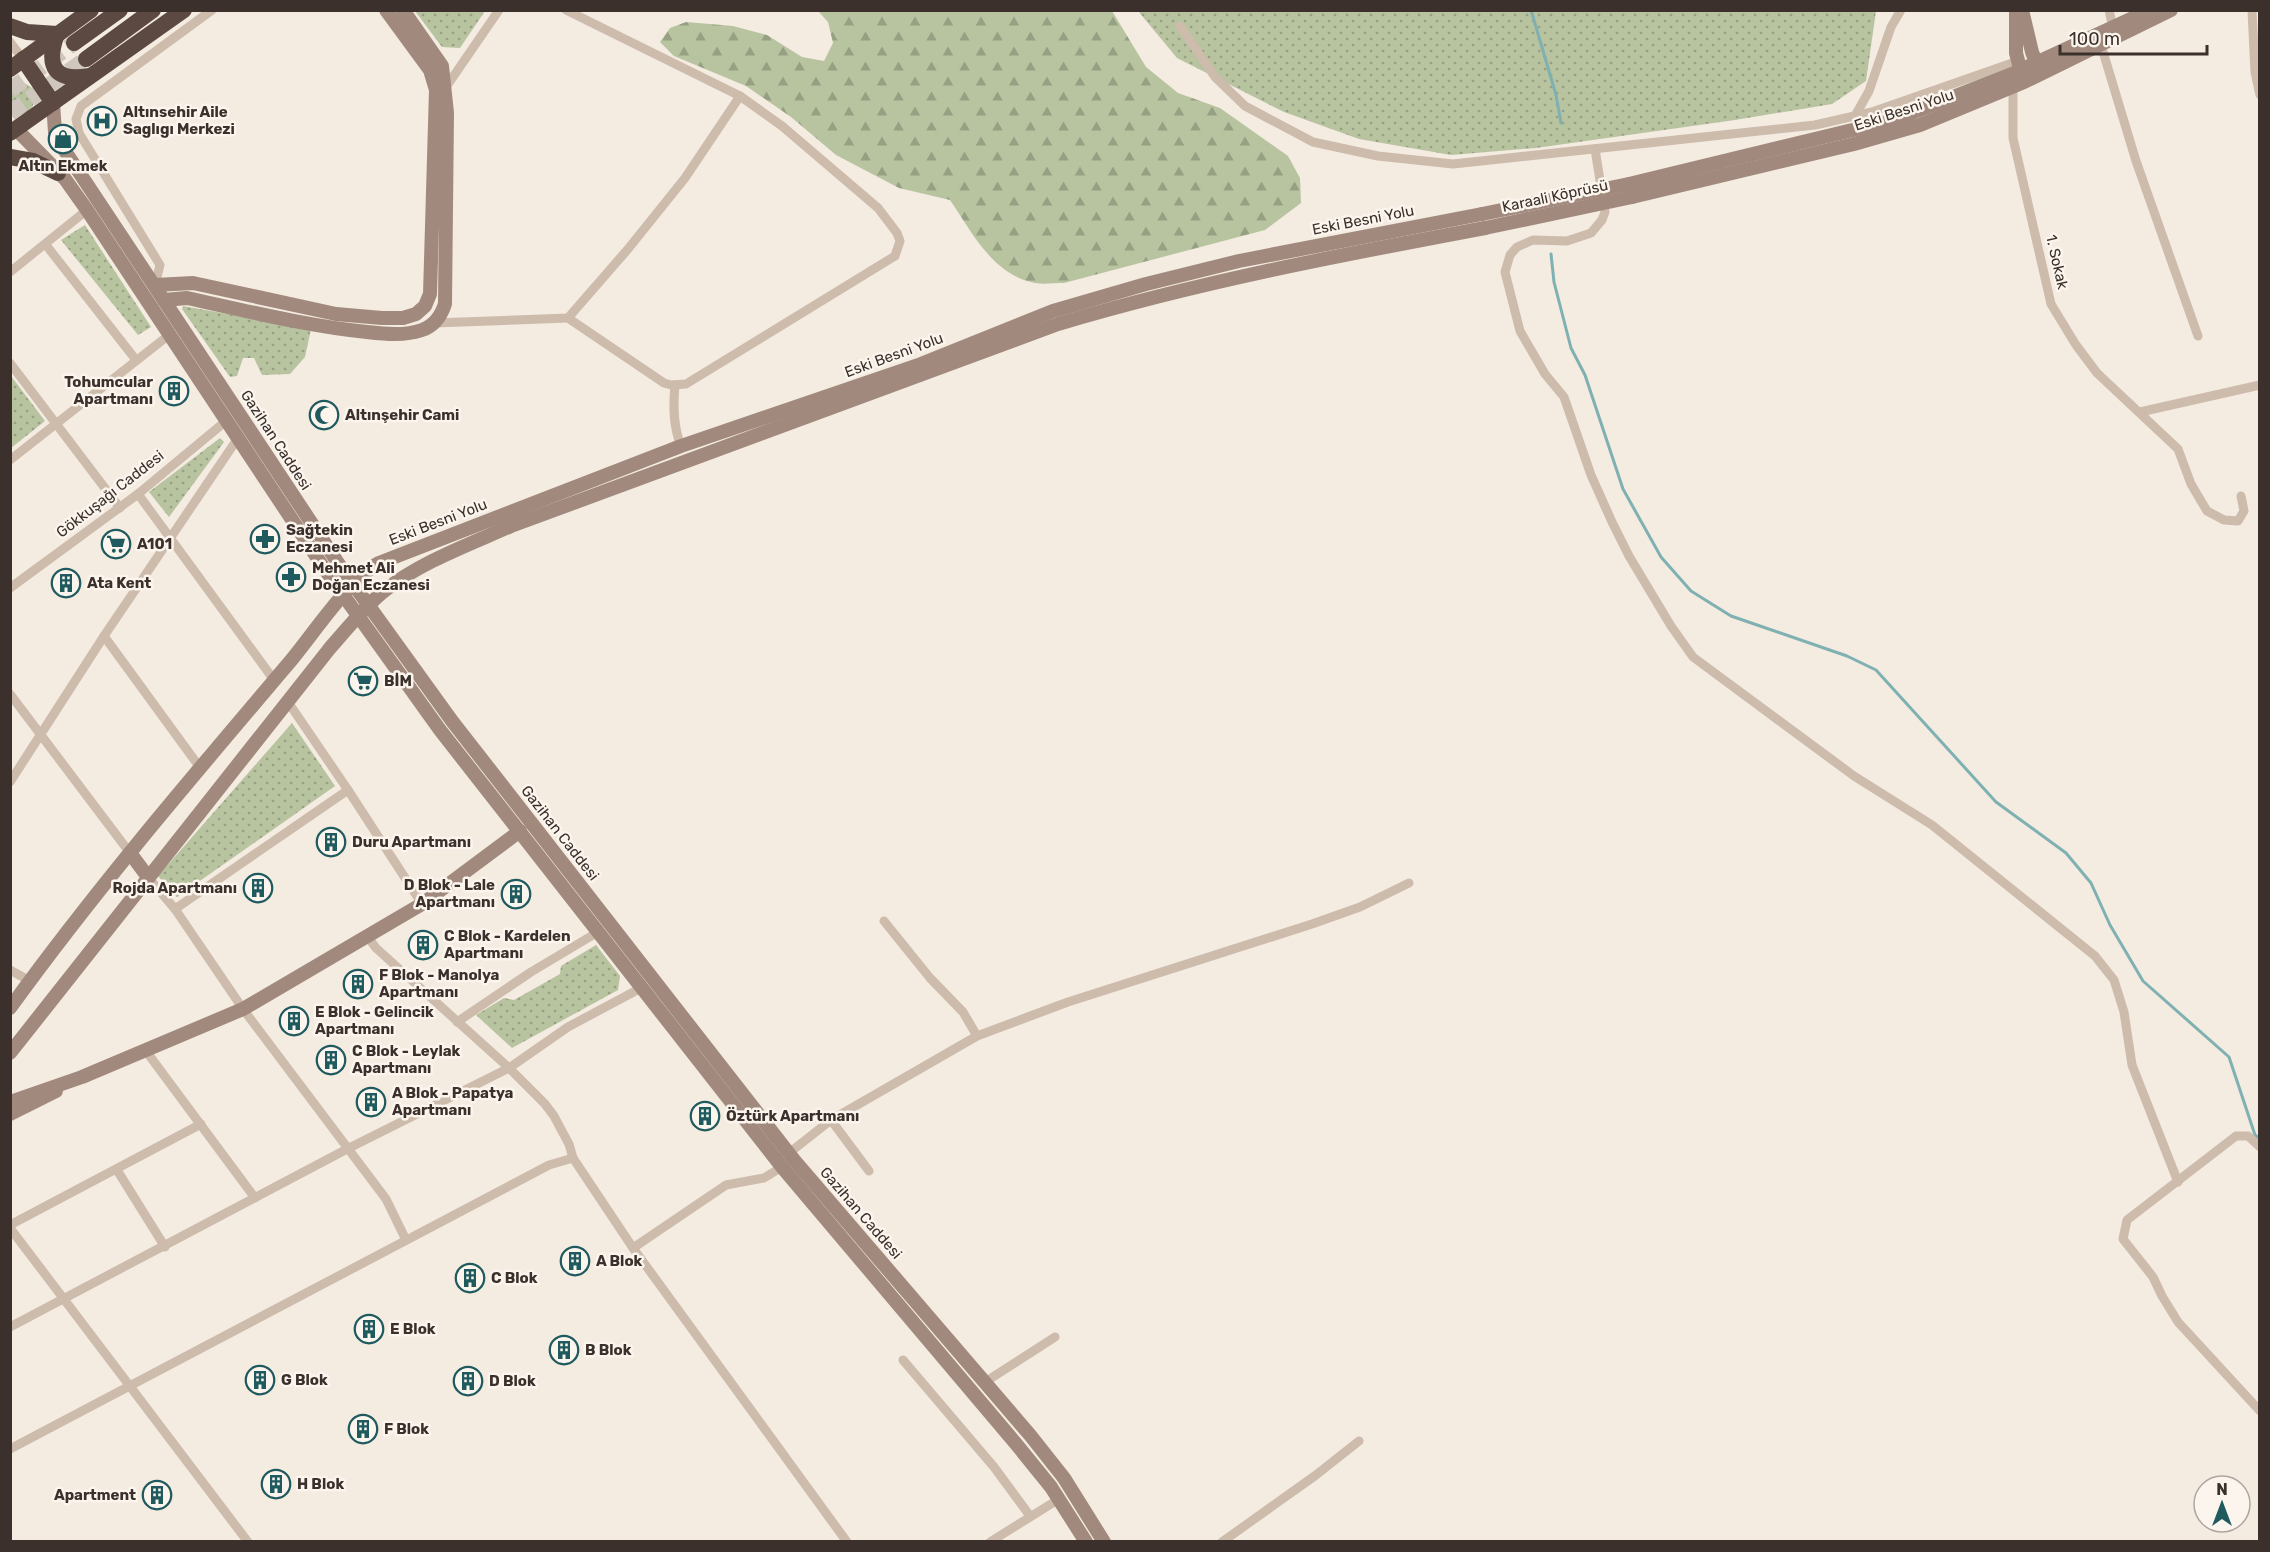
<svg xmlns="http://www.w3.org/2000/svg" width="2270" height="1552" viewBox="0 0 2270 1552" font-family="Rubik,sans-serif">
	<style>
		.grass { fill: url(#grass-dots) }
		.forest { fill: url(#forest-firs) }
		.lines { fill: none; stroke-linecap: round; stroke-linejoin: round }
		.stream { stroke: #7fb0b2; stroke-width: 3 }
		.highway-tunnel { stroke: #cfc6bd; stroke-width: 16; stroke-dasharray: 16 8; stroke-linecap: butt }
		.street { stroke: #cdbbac; stroke-width: 9 }
		.secondary { stroke: #a18a7d; stroke-width: 14 }
		.highway { stroke: #5c4a42; stroke-width: 16 }
		.secondary-bridge { stroke: #a18a7d; stroke-width: 14 }
		.labels { text-anchor: middle; stroke-width: 5; stroke-linejoin: round; paint-order: stroke }
		.street-label { font-size: 15px; fill: #3b302b; stroke: #fbf5ee }
		.poi-label { font-size: 15px; font-weight: bold; fill: #3b302b; stroke: #fbf5ee; text-anchor: start }
	</style>
	<defs>
		<pattern id="grass-dots" width="8" height="8" patternUnits="userSpaceOnUse" patternTransform="scale(1.5)"><rect width="8" height="8" fill="#b8c4a0"/><path d="M2 2h.1M6 6h.1" fill="none" stroke="#97a083" stroke-width="1.8" stroke-linecap="round"/></pattern>
		<pattern id="forest-firs" width="22" height="20" patternUnits="userSpaceOnUse" patternTransform="scale(1.5)"><rect width="22" height="20" fill="#b8c4a0"/><path d="M5 1l3.5 6h-7zM16 11l3.5 6h-7z" fill="#97a083"/></pattern>
	</defs>
	<rect width="100%" height="100%" fill="#f4ebe1"/>
	<g class="grass">
		<polygon points="415,11 485,11 460,48 442,47"/>
		<polygon points="1138,11 1876,11 1866,81 1832,104 1735,120 1536,148 1451,155 1359,139 1284,112 1177,58"/>
		<path d="M19,80L31,87C40,103 29,119 11,114V81Z"/>
		<polygon points="85,225 151,327 138,335 61,240"/>
		<polygon points="183,306 311,329 305,357 290,374 262,375 254,358 243,358 237,376 230,377 182,309"/>
		<polygon points="11,376 45,421 11,448"/>
		<polygon points="220,438 224,442 169,517 149,492"/>
		<polygon points="292,723 335,786 177,897 158,876"/>
		<polygon points="596,945 620,976 618,990 512,1048 476,1015 504,998 514,1000 560,974 561,966"/>
	</g>
	<path class="forest" d="M818,11H1112L1146,67L1178,93L1220,108L1288,156L1300,178L1301,203L1265,230L1064,283C1053,283 1040,285 1031,282C991,272 972,232 950,200L899,188L836,155L791,117L746,86L674,56L660,42L670,28L686,22L733,26L767,35L802,57L824,61L833,43L828,22Z"/>
	<g class="lines">
		<g class="stream">
			<polyline points="1531,10 1556,95 1561,123"/>
			<polyline points="1551,254 1554,282 1571,348 1585,375 1623,489 1661,557 1691,591 1731,616 1847,656 1876,670 1996,802 2066,853 2091,883 2110,925 2143,981 2229,1057 2255,1135 2260,1139"/>
		</g>
		<g class="highway-tunnel">
			<polyline points="10,90 74,43"/>
			<polyline points="10,113 86,59"/>
		</g>
		<g class="street">
			<polyline points="566,10 740,96 782,126 878,208 897,233 900,241 895,256 686,384 671,385 664,383 568,318"/>
			<polyline points="2109,10 2113,28"/>
			<polyline points="2252,10 2255,72 2260,95"/>
			<polyline points="1180,26 1215,77 1245,106 1313,142 1378,156 1453,164 1815,125 1872,112 2018,61"/>
			<polyline points="10,42 23,59"/>
			<polyline points="2101,45 2136,161 2198,336"/>
			<polyline points="2013,87 2013,138 2051,304 2076,345 2097,373 2178,449 2191,484 2207,511 2224,520 2238,521 2244,511 2241,496"/>
			<polyline points="444,90 499,10"/>
			<polyline points="1855,116 1869,91 1891,27 1901,10"/>
			<polyline points="1595,149 1605,212 1602,220 1591,233 1567,241 1533,240 1517,247 1510,255 1505,272 1520,331 1545,374 1564,397 1591,475 1612,522 1629,556 1671,626 1693,657 1854,776 1932,825 2095,956 2114,980 2124,1012 2132,1065 2178,1182"/>
			<polyline points="46,245 136,360"/>
			<polyline points="10,272 87,210"/>
			<polyline points="155,285 160,265 79,133 76,119 81,106 212,10"/>
			<polyline points="434,323 568,318 628,249 685,178 740,96"/>
			<polyline points="10,363 120,508"/>
			<path d="M675,385C673,406 673,426 681,446"/>
			<polyline points="2140,412 2260,385"/>
			<polyline points="10,460 169,335"/>
			<polyline points="138,494 274,680"/>
			<polyline points="10,588 138,494 226,421"/>
			<polyline points="104,636 201,769"/>
			<polyline points="10,694 130,853"/>
			<polyline points="288,702 348,790 422,904"/>
			<polyline points="10,782 104,636 238,438"/>
			<polyline points="148,877 175,909 243,1009 386,1199 406,1240"/>
			<polyline points="175,909 348,790"/>
			<polyline points="884,921 930,978 963,1012 977,1036"/>
			<polyline points="367,936 376,948 509,1068 545,1104 554,1116 569,1144 573,1158 633,1248 847,1542"/>
			<polyline points="10,970 30,981"/>
			<polyline points="457,1022 531,972 598,932"/>
			<polyline points="146,1051 255,1198"/>
			<polyline points="831,1120 869,1171"/>
			<polyline points="2260,1147 2248,1136 2236,1136 2127,1220 2123,1239 2153,1277 2162,1296 2178,1322 2260,1411"/>
			<polyline points="789,1153 831,1120 977,1036 1068,1002 1312,924 1360,907 1409,883"/>
			<polyline points="117,1170 165,1247"/>
			<polyline points="10,1225 201,1124"/>
			<polyline points="10,1228 248,1542"/>
			<polyline points="633,1248 726,1185 764,1178 782,1167"/>
			<polyline points="10,1327 349,1148 509,1068 568,1027 641,988"/>
			<polyline points="903,1360 994,1467 1030,1516"/>
			<polyline points="985,1382 1055,1337"/>
			<polyline points="10,1449 549,1165 573,1158"/>
			<polyline points="990,1542 1059,1499"/>
			<polyline points="1222,1542 1316,1475 1359,1441"/>
		</g>
		<g class="secondary">
			<polyline points="2016,10 2016,53 2022,76"/>
			<polyline points="2022,10 2032,52 2039,70"/>
			<polyline points="53,103 55,132 63,148 338,563 452,721 794,1160 1030,1435 1064,1478 1104,1542"/>
			<polyline points="16,129 65,179 87,210 326,571 440,730 782,1167 1017,1445 1051,1487 1086,1542"/>
			<polyline points="1629,184 1894,120 2012,74 2150,10"/>
			<polyline points="1632,197 1854,144 1920,125 2024,82 2171,10"/>
			<polyline points="155,285 193,283 336,314 382,318 403,318 416,314 425,306 430,294 436,90 430,70 386,10"/>
			<path d="M164,300L187,298C247,311 307,326 367,332C385,334 405,336 422,330C434,326 441,316 445,304L447,113L442,66L403,10"/>
			<polyline points="130,853 148,877"/>
			<path d="M10,1008C96,889 193,776 288,664C312,636 348,580 379,563L681,446L921,364L1053,311L1146,284L1239,261L1482,214"/>
			<path d="M10,1053L330,648C347,629 364,607 384,591C421,562 468,545 511,526L1058,324C1198,282 1341,255 1485,228"/>
			<polyline points="10,1102 82,1077 243,1009 422,904 520,831"/>
			<polyline points="10,1114 56,1091"/>
		</g>
		<g class="highway">
			<path d="M10,26L27,32L57,34C45,67 55,82 90,76"/>
			<polyline points="74,43 120,10"/>
			<polyline points="23,59 53,103"/>
			<polyline points="86,59 153,10"/>
			<polyline points="10,69 91,10"/>
			<polyline points="10,133 184,10"/>
			<polyline points="10,157 33,161 58,173"/>
		</g>
		<g class="secondary-bridge">
			<polyline points="1482,214 1629,184"/>
			<polyline points="1485,228 1632,197"/>
		</g>
	</g>
	<defs>
		<g id="hospital-ring" transform="scale(1.5)"><circle r="9.5" fill="#fbf5ee" stroke="#1f5a5e" stroke-width="1.5"/><path d="M-5-5h3v3.5h4V-5h3V5h-3V1.5h-4V5h-3Z" fill="#1f5a5e"/></g>
		<g id="shop-ring" transform="scale(1.5)"><circle r="9.5" fill="#fbf5ee" stroke="#1f5a5e" stroke-width="1.5"/><path d="M-5-2.5h2.3a2.7 3.5 0 0 1 5.4 0H5L5.5 6h-11ZM-1.5-2.5h3a1.5 2.3 0 0 0-3 0Z" fill="#1f5a5e"/></g>
		<g id="building-ring" transform="scale(1.5)"><circle r="9.5" fill="#fbf5ee" stroke="#1f5a5e" stroke-width="1.5"/><path d="M-4-6H4V6H1V3H-1V6H-4ZM-2.5-4.3h1.7v1.8h-1.7ZM.8-4.3h1.7v1.8H.8ZM-2.5-1h1.7V.8h-1.7ZM.8-1h1.7V.8H.8Z" fill="#1f5a5e"/></g>
		<g id="mosque-ring" transform="scale(1.5)"><circle r="9.5" fill="#fbf5ee" stroke="#1f5a5e" stroke-width="1.5"/><path d="M3.5-4.9A6 6 0 1 0 3.5 4.9A5 5 0 1 1 3.5-4.9Z" fill="#1f5a5e"/></g>
		<g id="pharmacy-ring" transform="scale(1.5)"><circle r="9.5" fill="#fbf5ee" stroke="#1f5a5e" stroke-width="1.5"/><path d="M-2-6h4v4h4v4h-4v4h-4v-4h-4v-4h4Z" fill="#1f5a5e"/></g>
		<g id="supermarket-ring" transform="scale(1.5)"><circle r="9.5" fill="#fbf5ee" stroke="#1f5a5e" stroke-width="1.5"/><path d="M-6-5.5h2.5l.6 2H6L4.5 2H-2.5L-4.4-4H-6ZM-1.5 3.2a1.3 1.3 0 1 0 .1 0ZM3 3.2a1.3 1.3 0 1 0 .1 0Z" fill="#1f5a5e"/></g>
	</defs>
	<g fill-rule="evenodd">
		<use href="#hospital-ring" x="102" y="121"/>
		<use href="#shop-ring" x="63" y="139"/>
		<use href="#building-ring" x="174" y="391"/>
		<use href="#mosque-ring" x="324" y="415"/>
		<use href="#pharmacy-ring" x="265" y="539"/>
		<use href="#supermarket-ring" x="116" y="544"/>
		<use href="#pharmacy-ring" x="291" y="577"/>
		<use href="#building-ring" x="66" y="583"/>
		<use href="#supermarket-ring" x="363" y="681"/>
		<use href="#building-ring" x="331" y="842"/>
		<use href="#building-ring" x="258" y="888"/>
		<use href="#building-ring" x="516" y="894"/>
		<use href="#building-ring" x="423" y="945"/>
		<use href="#building-ring" x="358" y="984"/>
		<use href="#building-ring" x="294" y="1021"/>
		<use href="#building-ring" x="331" y="1060"/>
		<use href="#building-ring" x="371" y="1102"/>
		<use href="#building-ring" x="705" y="1116"/>
		<use href="#building-ring" x="575" y="1261"/>
		<use href="#building-ring" x="470" y="1278"/>
		<use href="#building-ring" x="369" y="1329"/>
		<use href="#building-ring" x="564" y="1350"/>
		<use href="#building-ring" x="260" y="1380"/>
		<use href="#building-ring" x="468" y="1381"/>
		<use href="#building-ring" x="363" y="1429"/>
		<use href="#building-ring" x="276" y="1484"/>
		<use href="#building-ring" x="157" y="1495"/>
	</g>
	<g class="labels">
		<g class="street-label">
			<text transform="translate(1904 110) rotate(-18)" y="5">Eski Besni Yolu</text>
			<text transform="translate(1555 196) rotate(-12)" y="5">Karaali Köprüsü</text>
			<text transform="translate(1363 220) rotate(-11)" y="5">Eski Besni Yolu</text>
			<text transform="translate(2057 262) rotate(77)" y="5">1. Sokak</text>
			<text transform="translate(894 355) rotate(-20)" y="5">Eski Besni Yolu</text>
			<text transform="translate(276 440) rotate(57)" y="5">Gazihan Caddesi</text>
			<text transform="translate(110 494) rotate(-38)" y="5">Gökkuşağı Caddesi</text>
			<text transform="translate(438 522) rotate(-21)" y="5">Eski Besni Yolu</text>
			<text transform="translate(560 833) rotate(52)" y="5">Gazihan Caddesi</text>
			<text transform="translate(861 1213) rotate(49)" y="5">Gazihan Caddesi</text>
		</g>
		<g class="poi-label">
			<text x="123" y="117">Altınsehir Aile<tspan x="123" dy="17">Saglıgı Merkezi</tspan></text>
			<text x="63" y="171" text-anchor="middle">Altın Ekmek</text>
			<text x="153" y="387" text-anchor="end">Tohumcular<tspan x="153" dy="17">Apartmanı</tspan></text>
			<text x="345" y="420">Altınşehir Cami</text>
			<text x="286" y="535">Sağtekin<tspan x="286" dy="17">Eczanesi</tspan></text>
			<text x="137" y="549">A101</text>
			<text x="312" y="573">Mehmet Ali<tspan x="312" dy="17">Doğan Eczanesi</tspan></text>
			<text x="87" y="588">Ata Kent</text>
			<text x="384" y="686">BİM</text>
			<text x="352" y="847">Duru Apartmanı</text>
			<text x="495" y="890" text-anchor="end">D Blok - Lale<tspan x="495" dy="17">Apartmanı</tspan></text>
			<text x="237" y="893" text-anchor="end">Rojda Apartmanı</text>
			<text x="444" y="941">C Blok - Kardelen<tspan x="444" dy="17">Apartmanı</tspan></text>
			<text x="379" y="980">F Blok - Manolya<tspan x="379" dy="17">Apartmanı</tspan></text>
			<text x="315" y="1017">E Blok - Gelincik<tspan x="315" dy="17">Apartmanı</tspan></text>
			<text x="352" y="1056">C Blok - Leylak<tspan x="352" dy="17">Apartmanı</tspan></text>
			<text x="392" y="1098">A Blok - Papatya<tspan x="392" dy="17">Apartmanı</tspan></text>
			<text x="726" y="1121">Öztürk Apartmanı</text>
			<text x="596" y="1266">A Blok</text>
			<text x="491" y="1283">C Blok</text>
			<text x="390" y="1334">E Blok</text>
			<text x="585" y="1355">B Blok</text>
			<text x="281" y="1385">G Blok</text>
			<text x="489" y="1386">D Blok</text>
			<text x="384" y="1434">F Blok</text>
			<text x="297" y="1489">H Blok</text>
			<text x="136" y="1500" text-anchor="end">Apartment</text>
		</g>
	</g>
	<rect width="2270" height="1552" fill="none" stroke="#3b302b" stroke-width="24"/>
	<g transform="translate(2222 1504)"><circle r="28" fill="#fbf5ee" stroke="#aea6a0" stroke-width="1.5"/>
	<path d="M0-4.5L10 22L0 15L-10 22Z" fill="#1f5a5e"/>
	<text y="-9" font-size="16" font-weight="bold" text-anchor="middle" fill="#3b302b">N</text>
	</g>
	<path d="M2060 45v9h147v-9" fill="none" stroke="#3b302b" stroke-width="3"/>
	<text x="2069" y="45" font-size="18" fill="#3b302b" stroke="#fbf5ee" stroke-width="4.5" paint-order="stroke">100 m</text>
</svg>
